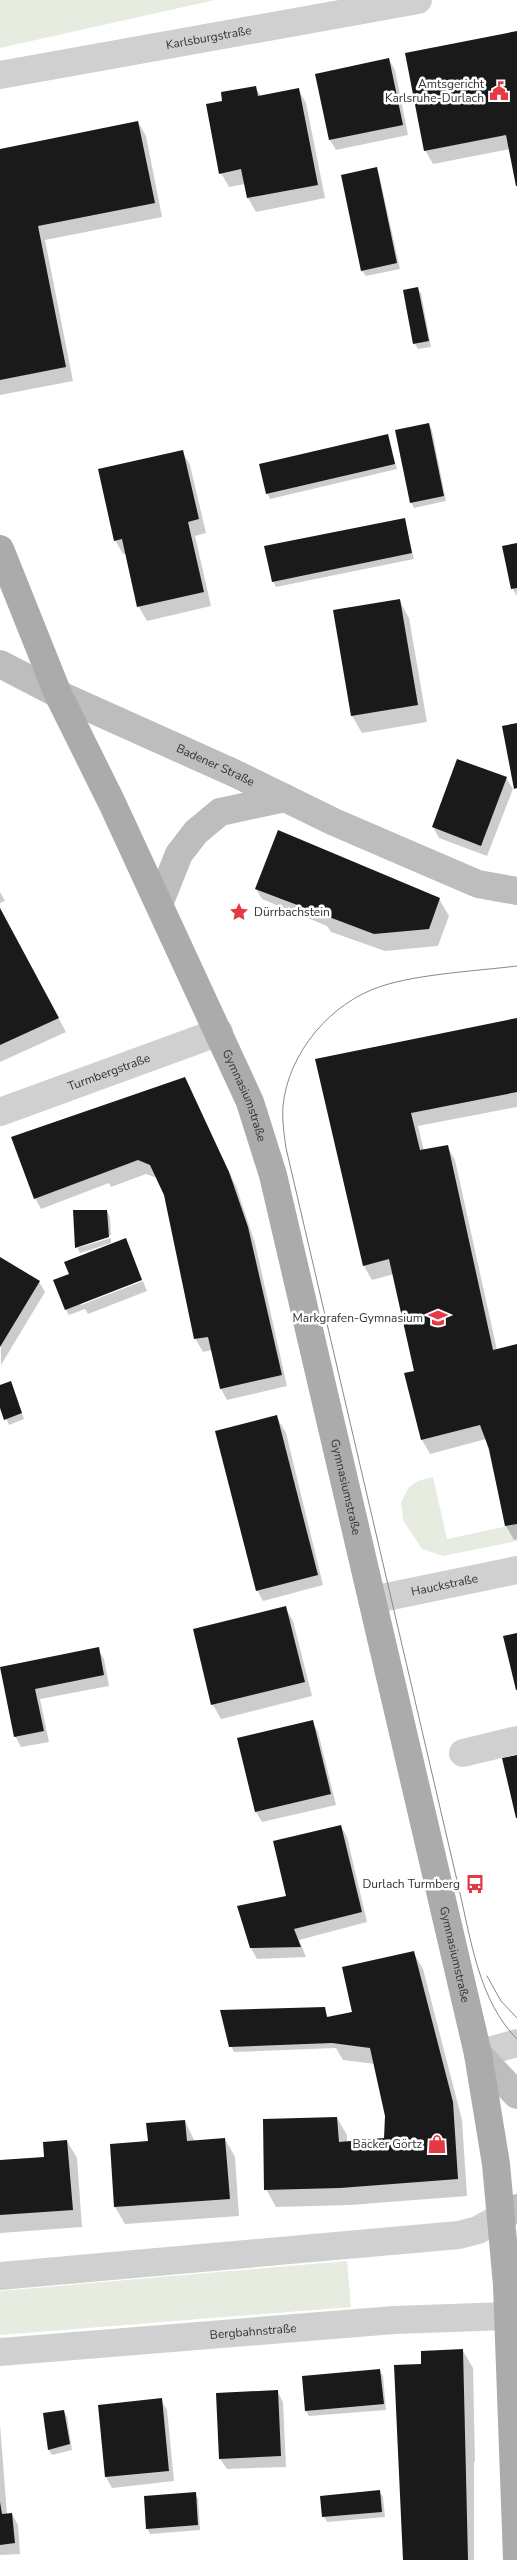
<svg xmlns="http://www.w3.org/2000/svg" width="517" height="2560" viewBox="0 0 517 2560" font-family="'Nunito Sans',sans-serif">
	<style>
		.green { fill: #e6ecdf }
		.shadow { fill: #0003 }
		.building { fill: #1a1a1a }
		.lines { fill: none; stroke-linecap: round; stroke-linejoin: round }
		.street { stroke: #d0d0d0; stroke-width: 28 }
		.secondary { stroke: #bdbdbd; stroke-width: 28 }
		.primary { stroke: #ababab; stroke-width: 28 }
		.tram { stroke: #888; stroke-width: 1 }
		.labels { text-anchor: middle; stroke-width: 5; stroke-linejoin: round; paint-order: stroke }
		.street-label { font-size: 12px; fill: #333; stroke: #fff }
		.poi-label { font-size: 12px; fill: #333; stroke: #fff; text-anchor: end }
	</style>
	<rect width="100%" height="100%" fill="#fff"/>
	<g class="green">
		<polygon points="0,0 215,0 0,48"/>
		<polygon points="433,1477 447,1539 517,1524 517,1541 443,1556 422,1549 403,1520 401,1502 409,1487 418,1481"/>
		<polygon points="347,2261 351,2307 0,2335 0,2291"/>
	</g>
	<g class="shadow">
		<polygon points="517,33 517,184 510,149 433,164 425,150"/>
		<polygon points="389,59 395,70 408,135 336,150 330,140"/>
		<polygon points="255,87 261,96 298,89 306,103 325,198 256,212 248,198 245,184 229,187 221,173 224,102"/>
		<polygon points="138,122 146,136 162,217 45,240 73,381 0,395 0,150"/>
		<polygon points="376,168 379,174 400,269 366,276 362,271"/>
		<polygon points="417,288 421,293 431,347 418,349 415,344"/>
		<polygon points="429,424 432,430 446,501 414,508 411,502"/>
		<polygon points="388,435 397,469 270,499 267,493"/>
		<polygon points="182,451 190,465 206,533 195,536 211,606 147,621 139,607 126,554 123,554 115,540"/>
		<polygon points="404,519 414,559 276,587 273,581"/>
		<polygon points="517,544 517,596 512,588"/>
		<polygon points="399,600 409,618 427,722 362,733 352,716"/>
		<polygon points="506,778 513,789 487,856 439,838 433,827"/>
		<polygon points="256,889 439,899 449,916 438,946 385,951 331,932 327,926 262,899"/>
		<polygon points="0,892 5,901 0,903"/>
		<polygon points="0,910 66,1032 0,1062"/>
		<polygon points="517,1019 517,1107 418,1126 424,1151 447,1146 455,1160 497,1350 517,1345 517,1539 514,1540 506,1526 486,1439 430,1454 422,1440 416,1372 394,1274 372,1280 364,1266 317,1060"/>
		<polygon points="184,1078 236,1186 255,1243 287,1386 227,1400 221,1389 212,1350 203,1352 195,1338 165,1195 157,1178 146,1174 111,1187 109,1183 41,1209 35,1198"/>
		<polygon points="75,1211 107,1211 110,1217 111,1235 77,1246 77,1248 111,1238 111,1243 80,1253 77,1247"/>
		<polygon points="126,1240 142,1279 81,1302 81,1305 143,1281 147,1291 88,1314 85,1309 69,1315 66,1310 70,1274"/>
		<polygon points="0,1258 39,1282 45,1292 1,1365"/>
		<polygon points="10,1382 24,1419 9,1425 0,1404 0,1386"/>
		<polygon points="276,1416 286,1433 323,1585 263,1601 257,1590"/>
		<polygon points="285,1607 293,1621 312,1696 221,1719 213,1705 194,1630"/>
		<polygon points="98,1649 104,1659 109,1686 40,1699 49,1742 21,1747 15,1736 2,1668"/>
		<polygon points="312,1721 318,1732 336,1805 262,1822 256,1812"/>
		<polygon points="341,1826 347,1837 367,1922 299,1940 306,1957 257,1959 251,1948"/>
		<polygon points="413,1952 423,1969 462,2120 467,2196 350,2205 276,2207 266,2189 337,2118 347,2135 347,2142 385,2139 386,2116 375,2064 343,2060 336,2048 234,2052 231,2046 324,2008 328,2018 353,2013"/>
		<polygon points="185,2121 195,2142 225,2139 235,2157 239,2216 125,2224 115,2207 149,2142"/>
		<polygon points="67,2141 77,2158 82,2227 0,2233 0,2161 45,2158"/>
		<polygon points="463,2351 473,2368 475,2462 474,2462 474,2560 404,2560 422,2365"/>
		<polygon points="380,2371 383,2376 386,2410 309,2416 306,2411"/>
		<polygon points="277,2391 283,2402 286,2467 227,2469 220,2459"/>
		<polygon points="161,2400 167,2410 174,2481 112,2488 106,2477 99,2406"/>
		<polygon points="64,2411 67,2417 72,2450 52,2455 49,2450 45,2414"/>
		<polygon points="0,2424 7,2515 12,2514 18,2525 20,2554 0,2555"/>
		<polygon points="380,2492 383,2497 385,2517 327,2522 324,2516"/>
		<polygon points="195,2493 198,2499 200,2530 150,2534 147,2528"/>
	</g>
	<g class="building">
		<polygon points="517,31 517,186 516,186 506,135 424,151 405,53"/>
		<polygon points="389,58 403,125 329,140 315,74"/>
		<polygon points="256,86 258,96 299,88 318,185 247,198 241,169 219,174 206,104 222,101 221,92"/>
		<polygon points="138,121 155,203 38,226 66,367 0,380 0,149"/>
		<polygon points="377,167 397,263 361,271 341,175"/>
		<polygon points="418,287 429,341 413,344 403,290"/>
		<polygon points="429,423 444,496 410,503 395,430"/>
		<polygon points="388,434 395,464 266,494 259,464"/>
		<polygon points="183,450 199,519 188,522 204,592 137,607 122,539 114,541 98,469"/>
		<polygon points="405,518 412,553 272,582 264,546"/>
		<polygon points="517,543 517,588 511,589 502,546"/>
		<polygon points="400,599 418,705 351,716 333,610"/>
		<polygon points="517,723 517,788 514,789 502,726"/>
		<polygon points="457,759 507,777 481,846 432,827"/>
		<polygon points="278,830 440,898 429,929 374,934 255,889"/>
		<polygon points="0,908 59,1018 0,1045"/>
		<polygon points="517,1018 517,1092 411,1113 420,1150 448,1145 493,1350 517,1344 517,1524 505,1526 489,1449 480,1425 421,1440 404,1373 414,1371 389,1259 363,1266 315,1059"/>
		<polygon points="185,1077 229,1172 248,1227 282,1375 220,1389 208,1337 194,1339 164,1195 150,1165 138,1160 34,1199 11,1137"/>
		<polygon points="73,1210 107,1210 109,1237 75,1248"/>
		<polygon points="126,1238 142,1280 65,1310 53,1280 69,1274 64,1262"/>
		<polygon points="0,1257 40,1281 0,1347"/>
		<polygon points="11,1381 22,1413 4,1420 0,1408 0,1385"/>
		<polygon points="277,1415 318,1575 256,1591 215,1431"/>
		<polygon points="286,1606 305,1682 211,1705 193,1629"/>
		<polygon points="517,1633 517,1690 516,1690 503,1636"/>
		<polygon points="99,1647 104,1675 35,1689 44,1731 14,1737 0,1667"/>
		<polygon points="313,1720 331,1794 255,1812 237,1738"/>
		<polygon points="517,1755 517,1818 516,1818 502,1758"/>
		<polygon points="341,1825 362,1912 294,1929 301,1947 250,1948 237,1906 286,1896 273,1841"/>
		<polygon points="414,1951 453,2102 458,2179 340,2188 264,2190 263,2119 337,2117 339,2142 384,2138 385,2116 370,2048 332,2043 229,2047 220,2010 325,2007 327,2017 352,2012 342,1967"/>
		<polygon points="185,2120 187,2141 225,2138 230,2199 114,2207 110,2144 148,2141 146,2123"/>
		<polygon points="67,2140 73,2210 0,2215 0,2160 44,2157 43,2142"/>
		<polygon points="463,2349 468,2560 403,2560 394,2365 421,2364 421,2351"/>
		<polygon points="380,2369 384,2404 305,2411 302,2376"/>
		<polygon points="278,2390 281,2456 219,2459 216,2393"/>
		<polygon points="162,2398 169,2471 105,2477 98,2405"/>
		<polygon points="64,2410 70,2444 48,2450 43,2413"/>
		<polygon points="380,2490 382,2512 322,2517 320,2496"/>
		<polygon points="196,2492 198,2525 146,2529 144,2496"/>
		<polygon points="0,2502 2,2514 12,2513 15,2543 0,2545"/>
	</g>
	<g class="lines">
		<g class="street">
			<path id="s1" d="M0,75L418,0"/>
			<path id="s2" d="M0,1112L219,1032"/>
			<path id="s3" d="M372,1600L517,1570"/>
			<polyline points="463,1753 517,1740"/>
			<polyline points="478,2054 517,2043"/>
			<polyline points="0,2276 459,2235 478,2230 501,2217"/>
			<path id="s4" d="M0,2352L394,2320L507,2316"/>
		</g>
		<g class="secondary">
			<path id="s5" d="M0,664L58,694L234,773L334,822L478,884L517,891"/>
			<polyline points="159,904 179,854 196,832 220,812 285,798"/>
			<polyline points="478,2054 517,2095"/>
			<polyline points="501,2217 517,2208"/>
		</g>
		<path class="primary" id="s6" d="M0,549L58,694L112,803L250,1102L273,1175L478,2054L496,2164L507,2285L517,2559"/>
		<g class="tram">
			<path d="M517,966C476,971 419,974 382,986C331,1002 288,1053 283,1106C282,1120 284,1134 286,1148L459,1889C471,1940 479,2001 517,2039"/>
			<polyline points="487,1976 501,2001 517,2018"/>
		</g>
	</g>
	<defs>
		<g id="civic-bare" transform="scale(1.5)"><path d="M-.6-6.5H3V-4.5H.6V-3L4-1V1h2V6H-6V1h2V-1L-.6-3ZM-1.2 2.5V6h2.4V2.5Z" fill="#e63946" stroke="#fff" stroke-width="2.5" paint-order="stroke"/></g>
		<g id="sight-bare" transform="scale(1.5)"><path d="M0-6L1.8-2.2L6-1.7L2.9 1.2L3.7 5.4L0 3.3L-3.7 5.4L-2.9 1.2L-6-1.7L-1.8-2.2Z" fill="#e63946" stroke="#fff" stroke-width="2.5" paint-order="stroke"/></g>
		<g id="school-bare" transform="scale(1.5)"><path d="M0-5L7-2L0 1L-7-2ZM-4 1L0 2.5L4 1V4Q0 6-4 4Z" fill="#e63946" stroke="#fff" stroke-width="2.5" paint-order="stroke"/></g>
		<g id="bus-bare" transform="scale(1.5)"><path d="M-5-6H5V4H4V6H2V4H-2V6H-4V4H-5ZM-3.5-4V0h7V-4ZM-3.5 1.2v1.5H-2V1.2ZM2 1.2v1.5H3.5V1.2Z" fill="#e63946" stroke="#fff" stroke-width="2.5" paint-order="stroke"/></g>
		<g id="shop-bare" transform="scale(1.5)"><path d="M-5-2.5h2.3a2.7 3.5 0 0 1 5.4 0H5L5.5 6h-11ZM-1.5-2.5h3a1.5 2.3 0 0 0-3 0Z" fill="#e63946" stroke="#fff" stroke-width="2.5" paint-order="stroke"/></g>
	</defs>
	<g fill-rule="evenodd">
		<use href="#civic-bare" x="499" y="91"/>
		<use href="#sight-bare" x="239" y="912"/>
		<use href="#school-bare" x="438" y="1318"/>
		<use href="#bus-bare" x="475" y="1884"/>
		<use href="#shop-bare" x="437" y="2144"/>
	</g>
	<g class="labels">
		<g class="street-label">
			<text dy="4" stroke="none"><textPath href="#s1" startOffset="212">Karlsburgstraße</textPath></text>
			<text dy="4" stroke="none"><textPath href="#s5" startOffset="238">Badener Straße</textPath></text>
			<text dy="4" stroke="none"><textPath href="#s2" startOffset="116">Turmbergstraße</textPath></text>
			<text dy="4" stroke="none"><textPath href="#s6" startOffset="599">Gymnasiumstraße</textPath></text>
			<text dy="4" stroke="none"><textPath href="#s6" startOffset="1004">Gymnasiumstraße</textPath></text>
			<text dy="4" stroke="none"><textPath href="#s3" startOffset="74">Hauckstraße</textPath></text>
			<text dy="4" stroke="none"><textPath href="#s6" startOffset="1484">Gymnasiumstraße</textPath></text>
			<text dy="4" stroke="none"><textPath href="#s4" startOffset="254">Bergbahnstraße</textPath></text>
		</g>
		<g class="poi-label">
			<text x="484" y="88">Amtsgericht<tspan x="484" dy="14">Karlsruhe-Durlach</tspan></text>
			<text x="254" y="916" text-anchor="start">Dürrbachstein</text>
			<text x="423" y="1322">Markgrafen-Gymnasium</text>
			<text x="460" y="1888">Durlach Turmberg</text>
			<text x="422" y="2148">Bäcker Görtz</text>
		</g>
	</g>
</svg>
